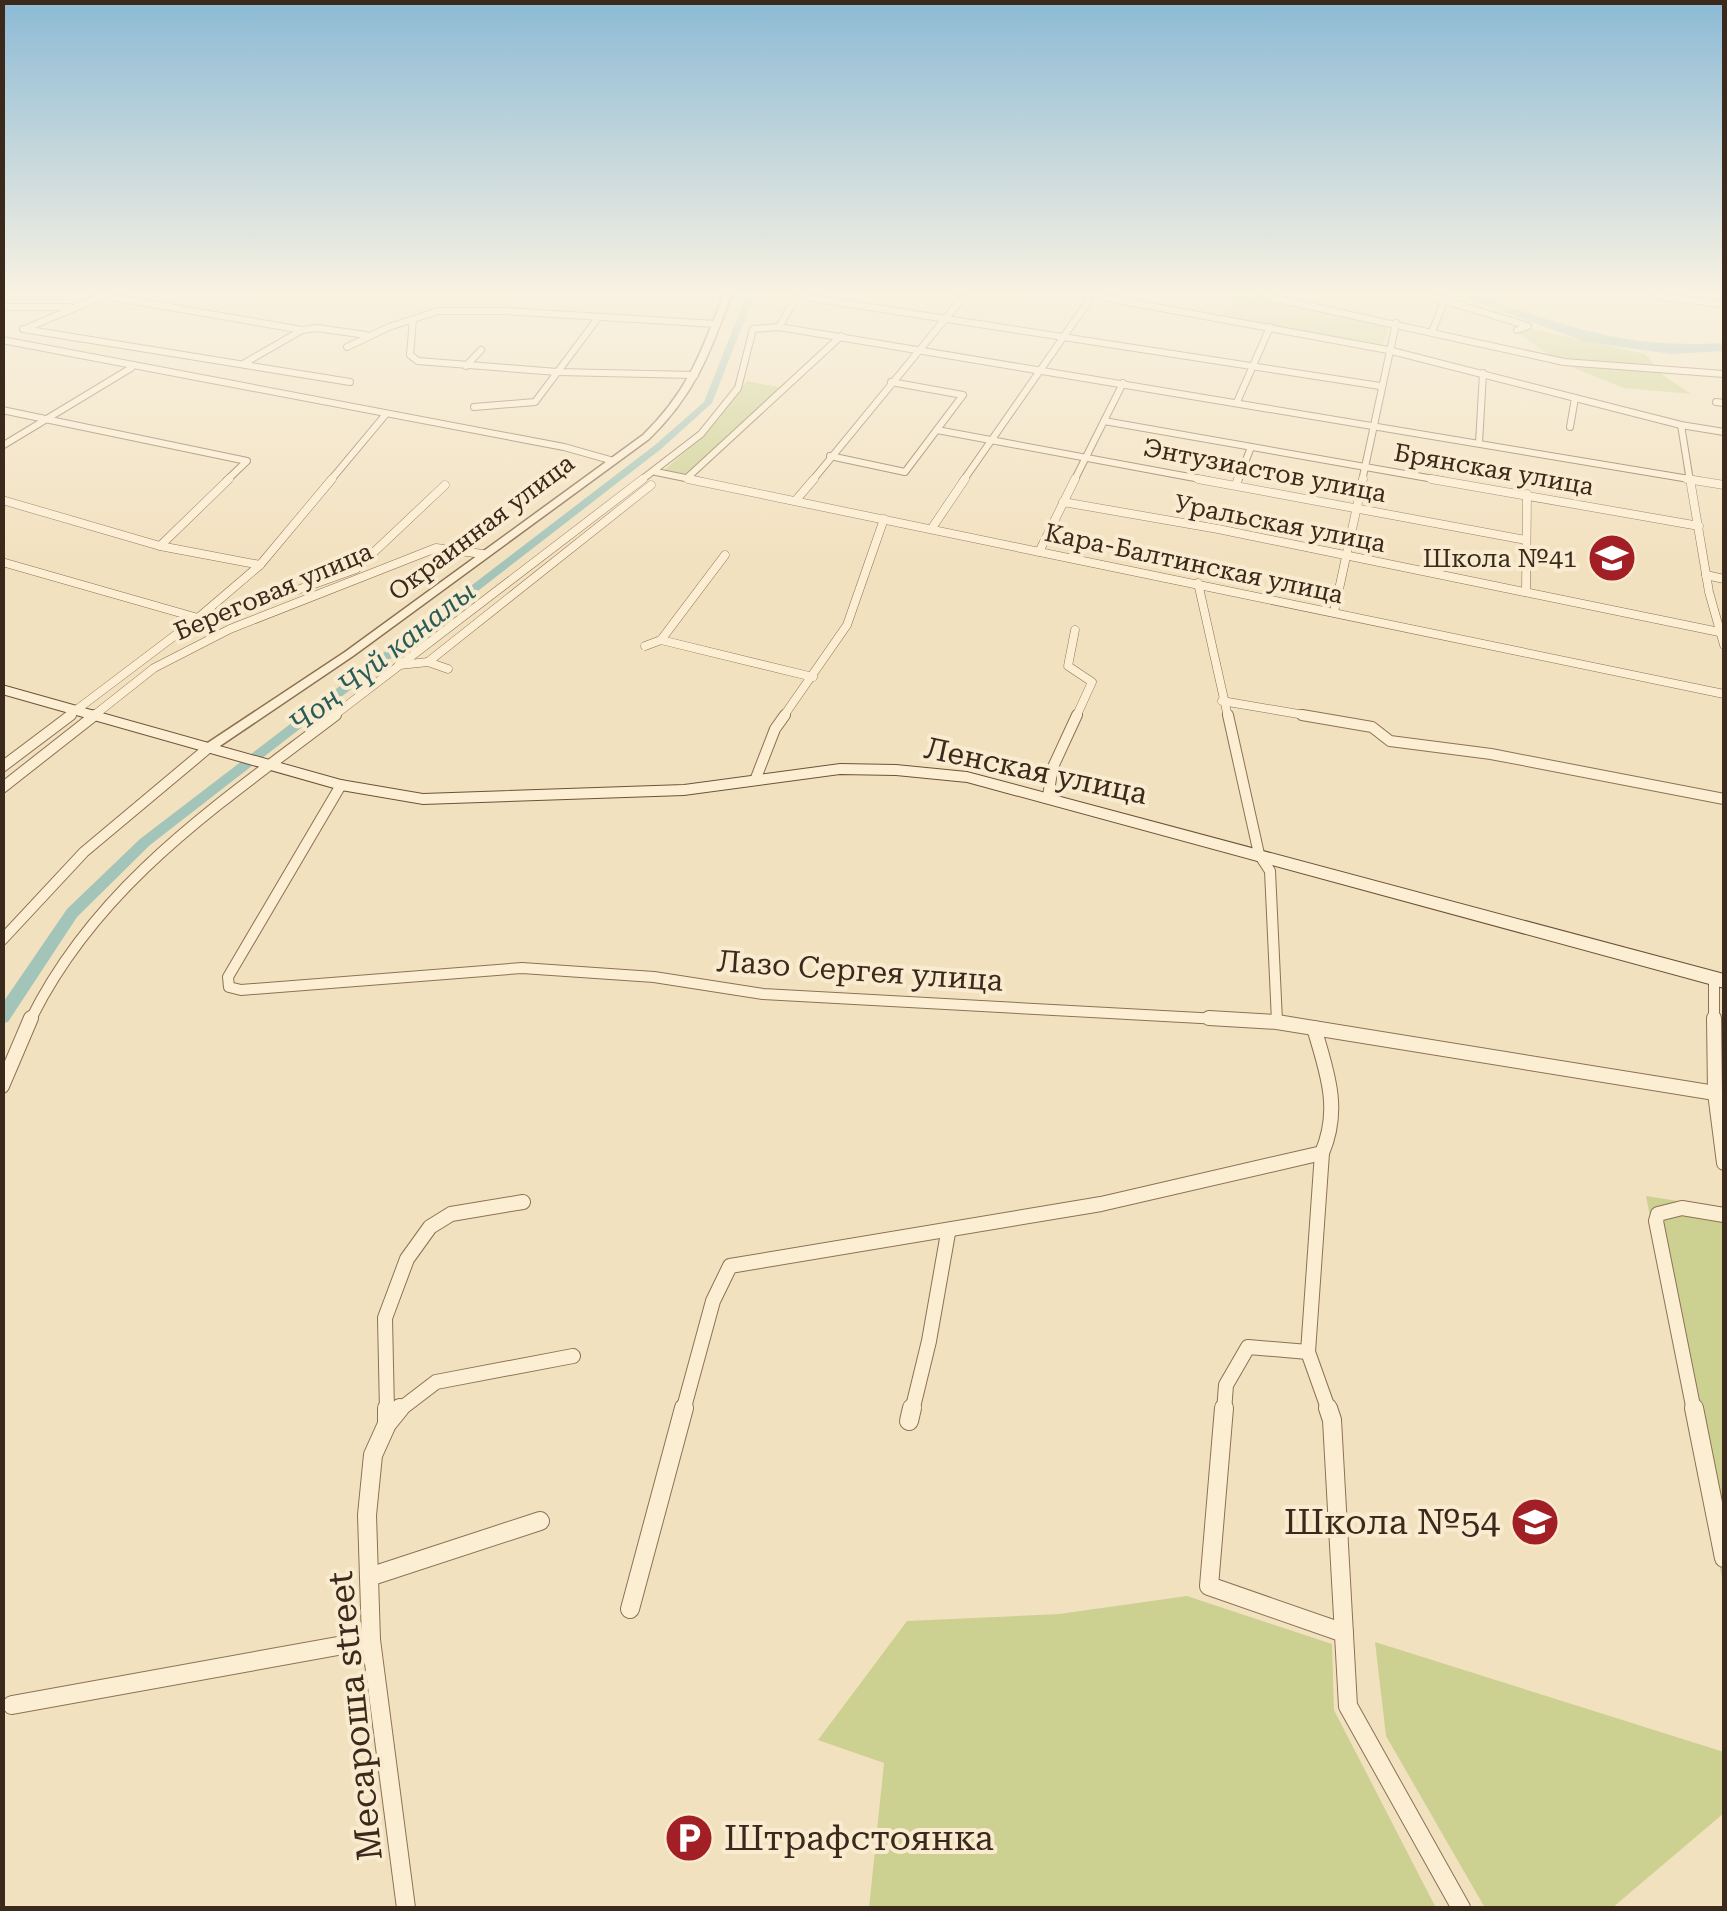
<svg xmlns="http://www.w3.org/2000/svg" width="1727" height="1911" viewBox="0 0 1727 1911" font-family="'Roboto Serif',serif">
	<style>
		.green { fill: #ccd192 }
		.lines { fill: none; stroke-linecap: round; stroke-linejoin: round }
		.canal { fill: #a3c4b9; fill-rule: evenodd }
		.river { fill: #a3c4b9; fill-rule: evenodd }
		.minor-far4-casing { stroke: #8d7155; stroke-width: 8 }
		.minor-far3-casing { stroke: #8d7155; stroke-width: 9 }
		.minor-far2-casing { stroke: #8d7155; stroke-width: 12 }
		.minor-far1-casing { stroke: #8d7155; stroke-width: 16 }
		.minor-casing { stroke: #8d7155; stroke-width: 20 }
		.tertiary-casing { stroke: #8d7155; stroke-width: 3 }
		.secondary-casing { stroke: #6e5239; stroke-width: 2 }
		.minor-far4 { stroke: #fceed3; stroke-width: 6 }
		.minor-far3 { stroke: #fceed3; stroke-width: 8 }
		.minor-far2 { stroke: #fceed3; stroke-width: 10 }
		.minor-far1 { stroke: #fceed3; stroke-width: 14 }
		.minor { stroke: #fceed3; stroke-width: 18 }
		.tertiary { fill: #fceed3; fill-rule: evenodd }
		.secondary { fill: #fceed3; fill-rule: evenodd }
		.labels { text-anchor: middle; stroke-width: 8; stroke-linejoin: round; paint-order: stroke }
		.far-street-label { font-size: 25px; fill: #3b291b; stroke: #f9ebcf }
		.far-poi-label { font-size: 25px; fill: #3b291b; stroke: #f9ebcf; text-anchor: end }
		.far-water-label { font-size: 28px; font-style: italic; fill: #295c57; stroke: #f9ebcf }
		.street-label { font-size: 30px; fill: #3b291b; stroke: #f9ebcf }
		.near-poi-label { font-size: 35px; fill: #3b291b; stroke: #f9ebcf; text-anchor: end }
		.near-street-label { font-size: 35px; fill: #3b291b; stroke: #f9ebcf }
	</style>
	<rect width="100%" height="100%" fill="#f2e1bf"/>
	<g class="green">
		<polygon points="1233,296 1289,301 1391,323 1382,346 1222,316"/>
		<polygon points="1527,328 1645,354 1663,375 1691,394 1624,388 1561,363 1519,334"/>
		<polygon points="747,381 782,388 687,474 664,470 705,435"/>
		<polygon points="1646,1196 1724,1208 1724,1587"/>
		<polygon points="1187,1596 1332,1644 1334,1710 1436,1908 869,1908 884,1763 818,1740 907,1621 1059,1614"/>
		<polygon points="1375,1642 1724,1752 1724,1813 1612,1908 1485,1908 1386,1736"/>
	</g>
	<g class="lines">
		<polygon class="canal" points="746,296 754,296 712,403 661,449 150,845 77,917 8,1022 2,1023 2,1004 67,909 140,839 655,445 704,402"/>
		<path class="river" d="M1460,296H1479C1569,327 1626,349 1724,343V351L1671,354L1587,342Z"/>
		<g class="minor-far4-casing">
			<g id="minor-far4">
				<polyline points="105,296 302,330 317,328 366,335"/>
				<polyline points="798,296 1380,386"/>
				<polyline points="1096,296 1388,350 1681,425 1724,432"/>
				<polyline points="1264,296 1564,362 1724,374"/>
				<polyline points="1430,296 1528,326 1517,330"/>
				<polyline points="1654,296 1724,304"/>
				<polyline points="2,307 70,307"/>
				<polyline points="413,319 410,355 418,361 557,372 695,375"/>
				<polyline points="779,327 797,296"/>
				<polyline points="27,328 103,296"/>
				<polyline points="23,329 350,382"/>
				<polyline points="1432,332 1445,299"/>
				<polyline points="2,340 564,447 610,460"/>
				<polyline points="347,347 389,327 438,311 505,311 716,324"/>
				<polyline points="243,364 302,330"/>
				<polyline points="466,366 481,350"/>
				<polyline points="1237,402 1270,327"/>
				<polyline points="1716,402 1724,403"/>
				<polyline points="474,407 535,402 598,318"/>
				<polyline points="2,410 247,461 226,481"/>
				<polyline points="1104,421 1445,481"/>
				<polyline points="1681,425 1690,481"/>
				<polyline points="1570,427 1575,398"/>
				<polyline points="937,430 1211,481"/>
				<polyline points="1479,443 1483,373"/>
				<polyline points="2,446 131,368"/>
				<polyline points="830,456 905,472 963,395 891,382"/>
				<polyline points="656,472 700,481"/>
				<polyline points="688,477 841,336"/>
				<polyline points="330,481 386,414"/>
				<polyline points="640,481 701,434 738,388 753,329 779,327 1701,481"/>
				<polyline points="812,481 964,296"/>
				<polyline points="963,481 1092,296"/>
				<polyline points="1074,481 1123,383"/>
				<polyline points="1238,481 1251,447"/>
				<polyline points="1362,481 1396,323"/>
			</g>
		</g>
		<g class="minor-far3-casing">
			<g id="minor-far3">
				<polyline points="688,479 1724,694"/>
				<polyline points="1198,479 1526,540"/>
				<polyline points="1431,479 1699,526"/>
				<polyline points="1687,479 1724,485"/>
				<polyline points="1690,479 1709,592 1724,645"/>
				<polyline points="1236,485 1238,479"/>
				<polyline points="2,500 160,546 260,565"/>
				<polyline points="796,500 814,479"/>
				<polyline points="1063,502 1218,529 1724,633"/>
				<polyline points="932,528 965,479"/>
				<polyline points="160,546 229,479"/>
				<polyline points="1039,552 1075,479"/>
				<polyline points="2,562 198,618 233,613 356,569 445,485"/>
				<polyline points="1706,575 1724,579"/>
				<polyline points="1198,583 1228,717"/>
				<polyline points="1526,592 1527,494"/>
				<polyline points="1334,612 1363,479"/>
				<polyline points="1075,630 1068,666 1092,682 1076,717"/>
				<polyline points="661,640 813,677"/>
				<polyline points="645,646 661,640 725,555"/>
				<polyline points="428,662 651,485"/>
				<polyline points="399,665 428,662 448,669"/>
				<polyline points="1222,701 1316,717"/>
				<polyline points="67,717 198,618 260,565 332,479"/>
				<polyline points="92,717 154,668 230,629 436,548 483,554"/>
				<polyline points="332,717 643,479"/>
				<polyline points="783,717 847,625 884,519"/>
			</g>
		</g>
		<g class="minor-far2-casing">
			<g id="minor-far2">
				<polyline points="1228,715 1259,854 1270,871 1277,1021"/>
				<polyline points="1302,715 1372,727 1390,741 1491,754 1724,799"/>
				<polyline points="2,767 71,715"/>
				<polyline points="756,778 775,729 785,715"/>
				<polyline points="341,785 228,977 229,987 241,990 522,968 654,977 763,994 1255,1021"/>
				<polyline points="2,788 95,715"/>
				<polyline points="1048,796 1053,767 1077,715"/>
				<polyline points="2,940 84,852 207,749"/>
				<polyline points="1714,978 1714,1021"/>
				<path d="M30,1021C97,884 218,805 336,715"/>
			</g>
		</g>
		<g class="minor-far1-casing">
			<g id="minor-far1">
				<polyline points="1209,1018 1277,1022 1715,1093"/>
				<polyline points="1714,1018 1715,1093 1724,1163"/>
				<polyline points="2,1086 31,1018"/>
				<polyline points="1322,1153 1308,1352 1329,1411"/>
				<polyline points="387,1411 385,1318 407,1259 430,1227 451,1214 523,1202"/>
				<polyline points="398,1411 436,1382 573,1356"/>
				<path d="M683,1411L713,1301L730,1266L1101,1204L1322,1153C1341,1109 1327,1072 1314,1028"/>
				<polyline points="912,1411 929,1341 948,1233"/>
				<polyline points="1224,1411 1226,1385 1248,1347 1308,1352"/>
				<polyline points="1694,1411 1656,1221 1658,1214 1682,1208 1724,1215"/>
			</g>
		</g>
		<g class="minor-casing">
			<g id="minor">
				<polyline points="387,1408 387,1424"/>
				<polyline points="400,1408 387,1424 373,1455 367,1515 371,1640 406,1908"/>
				<polyline points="1224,1408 1209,1586 1344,1633"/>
				<polyline points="1328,1408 1332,1420 1348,1706 1461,1908"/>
				<polyline points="1694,1408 1724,1558"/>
				<polyline points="909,1421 912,1408"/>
				<polyline points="369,1577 540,1521"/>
				<polyline points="630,1609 684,1408"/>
				<polyline points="12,1705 371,1640"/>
			</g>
		</g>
		<g class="tertiary-casing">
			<path id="tertiary" d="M723,296H731C709,355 695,394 649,439L353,656L211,752H203V746L345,652L643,435C688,391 701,353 723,296Z"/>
		</g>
		<g class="secondary-casing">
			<polygon id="secondary" points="2,685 341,780 423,794 684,785 840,764 896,765 967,772 1724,974 1724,988 967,782 896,775 840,774 684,795 423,804 341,790 2,694"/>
		</g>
		<use href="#minor-far4" class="minor-far4"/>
		<use href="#minor-far3" class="minor-far3"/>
		<use href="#minor-far2" class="minor-far2"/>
		<use href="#minor-far1" class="minor-far1"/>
		<use href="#minor" class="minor"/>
		<use href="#tertiary" class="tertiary"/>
		<use href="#secondary" class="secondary"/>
	</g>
	<linearGradient id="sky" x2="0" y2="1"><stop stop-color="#8cbad5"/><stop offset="0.52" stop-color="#f9f2e2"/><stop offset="1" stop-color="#f9f2e2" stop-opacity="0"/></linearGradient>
	<rect width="1727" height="564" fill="url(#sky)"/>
	<defs>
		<g id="school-disc" transform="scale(2.5)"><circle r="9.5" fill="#a21f25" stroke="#f9ebcf"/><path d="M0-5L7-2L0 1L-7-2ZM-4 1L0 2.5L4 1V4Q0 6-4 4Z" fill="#fff"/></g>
		<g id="parking-disc" transform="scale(2.5)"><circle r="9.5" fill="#a21f25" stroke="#f9ebcf"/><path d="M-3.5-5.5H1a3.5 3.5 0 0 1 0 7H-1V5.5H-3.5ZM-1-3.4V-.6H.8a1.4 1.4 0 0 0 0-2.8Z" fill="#fff"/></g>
	</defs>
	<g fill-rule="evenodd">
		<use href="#school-disc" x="1612" y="558"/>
		<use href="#school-disc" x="1535" y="1522"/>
		<use href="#parking-disc" x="689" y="1838"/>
	</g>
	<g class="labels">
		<g class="far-street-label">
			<text transform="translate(1494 469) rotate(10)" y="9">Брянская улица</text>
			<text transform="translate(1265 470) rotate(11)" y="9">Энтузиастов улица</text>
			<text transform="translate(1280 523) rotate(11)" y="9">Уральская улица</text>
			<text transform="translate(481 527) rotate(-37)" y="9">Окраинная улица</text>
			<text transform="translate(1194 563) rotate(12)" y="9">Кара-Балтинская улица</text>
			<text transform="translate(273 591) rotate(-23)" y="9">Береговая улица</text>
		</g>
		<g class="far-poi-label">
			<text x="1577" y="567">Школа №41</text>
		</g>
		<g class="far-water-label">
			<text transform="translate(382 657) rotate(-38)" y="10">Чоң Чүй каналы</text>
		</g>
		<g class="street-label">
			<text transform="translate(1036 771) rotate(12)" y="10">Ленская улица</text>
			<text transform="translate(860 971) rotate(4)" y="10">Лазо Сергея улица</text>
		</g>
		<g class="near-poi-label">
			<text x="1500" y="1534">Школа №54</text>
			<text x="724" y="1850" text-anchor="start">Штрафстоянка</text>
		</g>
		<g class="near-street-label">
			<text transform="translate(355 1716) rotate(-96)" y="12">Месароша street</text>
		</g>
	</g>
	<rect width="1727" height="1911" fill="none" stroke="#3b291b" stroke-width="10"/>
</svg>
